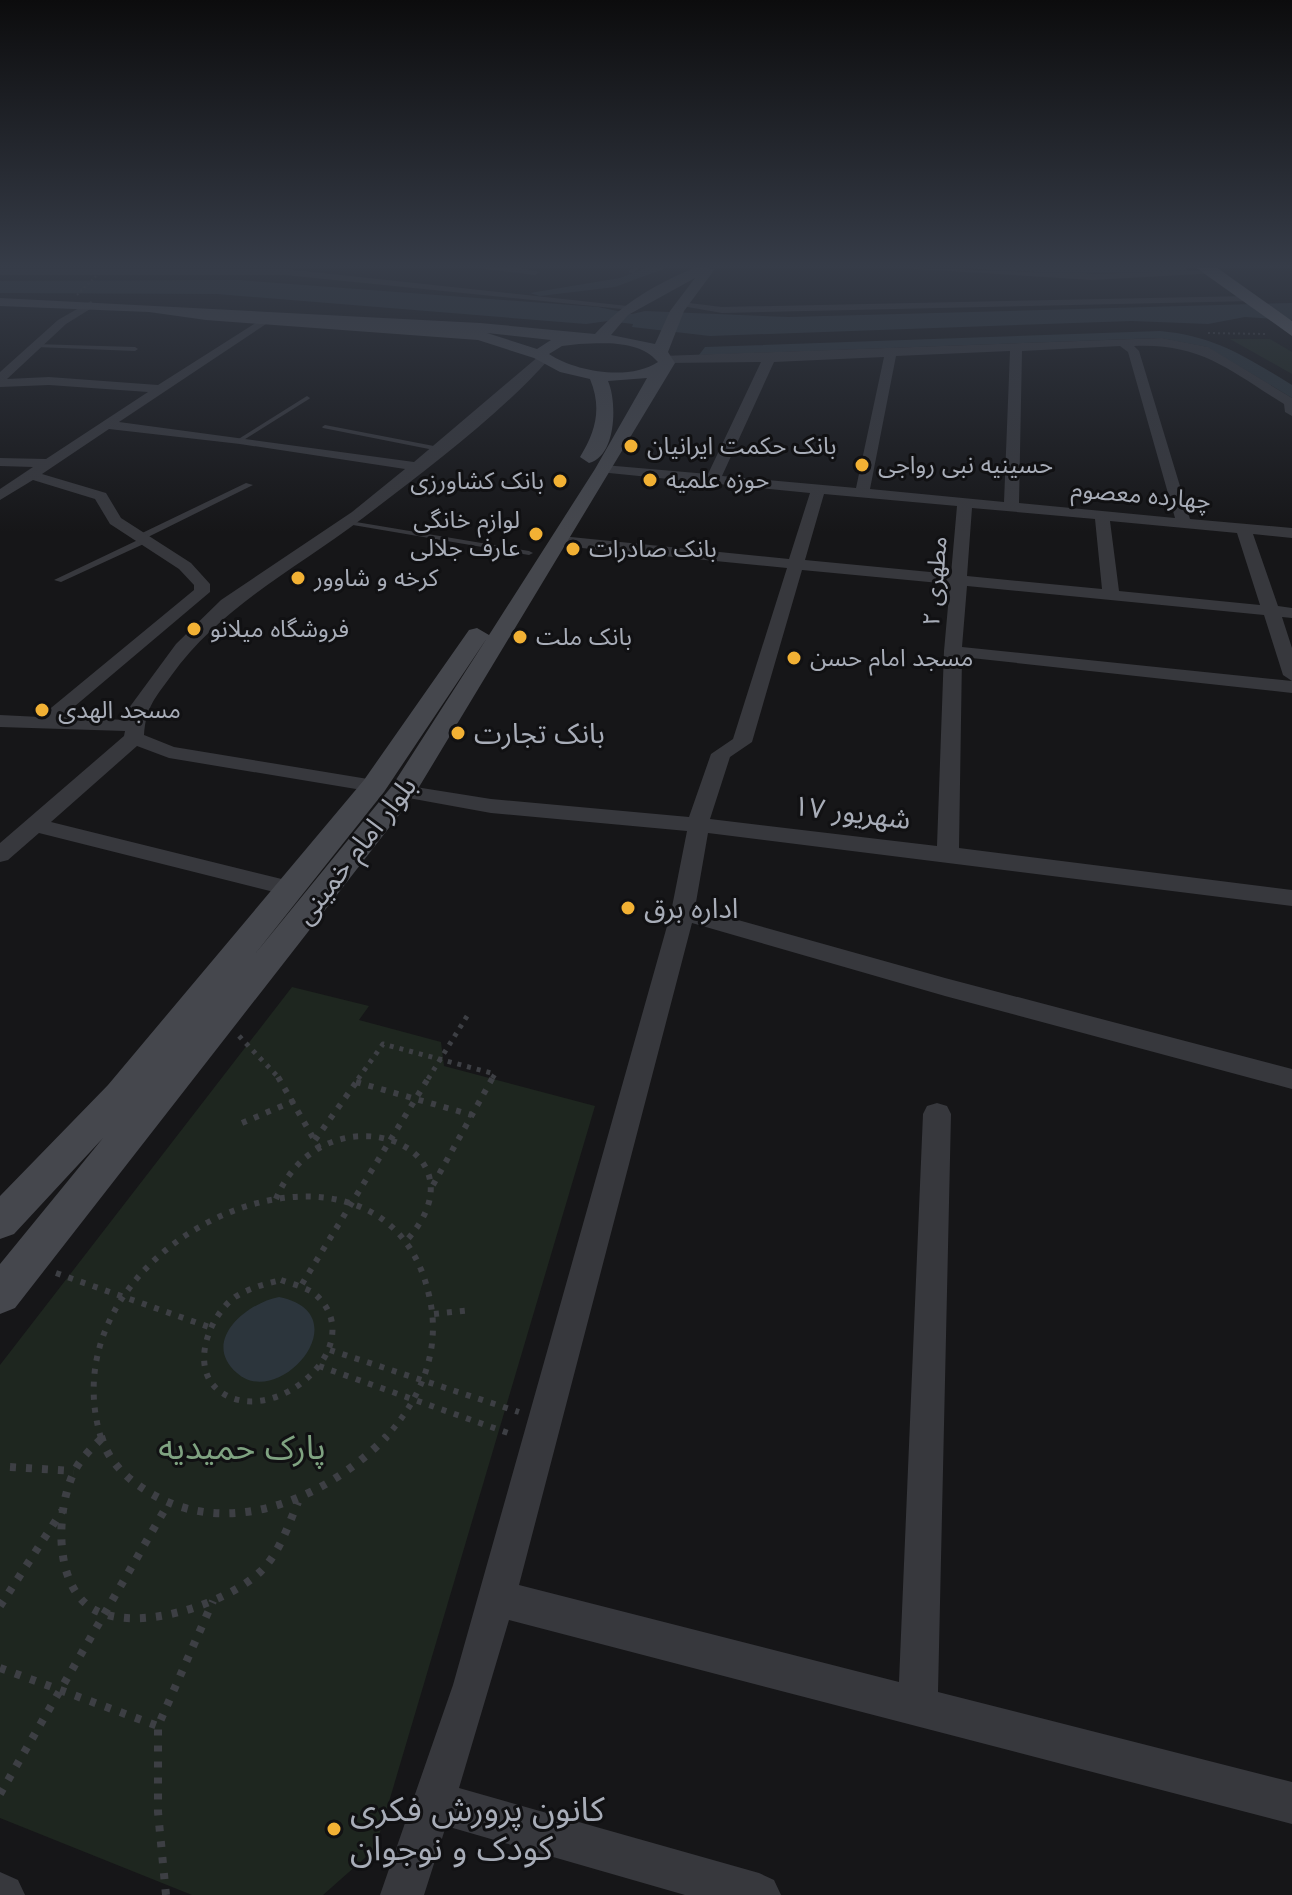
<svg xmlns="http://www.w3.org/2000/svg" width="1292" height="1895" viewBox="0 0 1292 1895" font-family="Arial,'Noto Sans Arabic',sans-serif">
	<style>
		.green { fill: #1e261f }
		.water { fill: #2c353c }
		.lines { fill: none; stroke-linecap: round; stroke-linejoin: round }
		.path-far3 { stroke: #3d3f44; stroke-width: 2; stroke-dasharray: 2 3; stroke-linecap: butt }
		.path-far2 { stroke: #3d3f44; stroke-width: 5; stroke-dasharray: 4 6; stroke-linecap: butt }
		.path-far1 { stroke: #3d3f44; stroke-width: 6; stroke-dasharray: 5 8; stroke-linecap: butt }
		.path { stroke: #3d3f44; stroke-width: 8; stroke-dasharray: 6 10; stroke-linecap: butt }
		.lane { fill: #37383d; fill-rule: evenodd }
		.street { fill: #37383d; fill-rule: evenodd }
		.secondary { fill: #45474d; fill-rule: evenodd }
		.highway { fill: #63666e; fill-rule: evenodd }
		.path-bridge { stroke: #3d3f44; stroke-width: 2; stroke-dasharray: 2 3; stroke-linecap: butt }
		.poi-dot { fill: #f2b134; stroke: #111113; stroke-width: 3 }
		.labels { text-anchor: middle; stroke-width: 6; stroke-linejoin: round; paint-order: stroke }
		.far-poi-label { font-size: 24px; fill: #a8adb8; stroke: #111113; text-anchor: start }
		.far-street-label { font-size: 24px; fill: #a8adb8; stroke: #111113 }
		.poi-label { font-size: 28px; fill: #a8adb8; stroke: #111113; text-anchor: start }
		.street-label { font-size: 28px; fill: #a8adb8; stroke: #111113 }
		.near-park-label { font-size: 34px; fill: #7fa381; stroke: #111113 }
		.near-poi-label { font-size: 34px; fill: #a8adb8; stroke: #111113; text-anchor: start }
	</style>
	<rect width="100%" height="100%" fill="#161618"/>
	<g class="green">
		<polygon points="1230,339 1270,339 1292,352 1292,374"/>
		<polygon points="292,987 369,1006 359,1020 441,1042 444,1066 595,1106 375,1849 323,1895 192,1895 0,1818 0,1365"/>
	</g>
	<g class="water">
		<polygon points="648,267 669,267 615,287 540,296 530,293 620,278"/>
		<polygon points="940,267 1184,267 1189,271 1078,274"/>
		<polygon points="238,280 598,307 632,314 645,311 789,317 1292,303 1292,320 1245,317 1208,324 1132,321 710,336 632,327 633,324 608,321 586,324 217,294 0,293 0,281"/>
		<path d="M1160,331C1215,336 1246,357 1292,385V398L1207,347L1161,338L699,355L705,347Z"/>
		<path d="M279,1297C362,1314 279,1411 237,1373C200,1341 247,1303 279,1297Z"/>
	</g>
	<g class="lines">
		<polyline class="path-far3" points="1208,333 1266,334"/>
		<g class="path-far2">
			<polyline points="239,1036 280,1079"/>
			<polyline points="358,1079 383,1044 495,1074 492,1079"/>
			<polyline points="428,1079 469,1013"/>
		</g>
		<g class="path-far1">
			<polyline points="278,1077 319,1148"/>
			<polyline points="356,1082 472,1115"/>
			<polyline points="242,1123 296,1100"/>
			<polyline points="315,1140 360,1077"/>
			<polyline points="433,1185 493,1077"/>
			<path d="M276,1199C323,1084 494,1144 406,1241"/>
			<polyline points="56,1273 209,1327"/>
			<path d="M281,1280C291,1284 306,1287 315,1294C374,1346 269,1434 217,1389C190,1365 210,1315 235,1297C249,1288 265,1284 281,1280Z"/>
			<polyline points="302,1284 429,1077"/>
			<polyline points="434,1314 471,1310"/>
			<polyline points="330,1350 519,1412"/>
			<polyline points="319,1366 511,1434"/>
			<path d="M101,1438C39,1234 389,1089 430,1300C441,1351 420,1401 385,1438"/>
		</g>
		<g class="path">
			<path d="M101,1436C108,1461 126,1478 147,1491C227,1542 328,1498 387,1436"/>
			<path d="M101,1439C91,1449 80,1459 74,1472C56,1509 53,1585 93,1609C136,1634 226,1604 260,1572C279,1554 288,1526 298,1502"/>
			<polyline points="10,1467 74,1471"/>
			<polyline points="0,1606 62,1511"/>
			<polyline points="0,1668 158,1726"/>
			<polyline points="0,1794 168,1504"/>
			<polyline points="166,1895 158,1812 158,1726 213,1601"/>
		</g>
		<g class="lane">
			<polygon points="635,267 641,267 633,273 629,273 629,271"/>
			<polygon points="34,344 135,347 138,349 135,351 36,347"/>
			<polygon points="307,396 310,398 309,399 242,441 237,440"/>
			<polygon points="325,425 439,447 442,449 439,451 323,428 322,427"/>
			<polygon points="246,483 253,485 146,538 149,540 148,542 61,582 54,580 140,539 137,537 138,535"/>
			<polygon points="344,520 529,551 533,553 529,555 347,524 343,522"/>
		</g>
		<g class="street">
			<polygon points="470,267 514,267 540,272 535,275"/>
			<polygon points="885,267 1092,274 1213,270 1218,273 1092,280"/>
			<polygon points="0,269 285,269 637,307 632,310 285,275 0,275"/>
			<polygon points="1249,296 1253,301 722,313 676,305 681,302 722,307"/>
			<path d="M91,301L95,306L66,324L7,379L49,377L158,385L265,317L269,322L119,422L414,462L539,356L549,359C502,413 421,474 363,518C296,569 221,606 171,676C155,698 146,707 144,735L174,747L374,780L381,782L384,786L381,790L374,792L169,758L137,746L51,822L298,883L301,888L298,893L290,896L39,833L8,860L0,862V843L124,736L125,731L0,727V715L40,717L194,590V585L179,569L110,524L95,499L33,480L0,500V489L33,467L0,466V458L46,459L148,392L49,385L0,387V372L58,320ZM109,429L240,444L405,469L352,512L221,600L176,644L126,712V720L62,717L210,592V584L191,563L121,518L106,493L42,474Z"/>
			<path d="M1162,338L1208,347L1292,398V416L1285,412L1284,404C1229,370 1201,343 1134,346L1139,351L1190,519L1292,528V538L1253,534L1278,606L1292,608V618L1282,617L1292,648V681L1283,675L1264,615L967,586L962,647L1292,681V693L962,657L959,848L1292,890V906L708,833L695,908L945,978L1292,1069V1089L945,996L692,923L519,1585L899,1682L923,1114L927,1106L937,1103L947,1106L951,1114L938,1692L1292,1782V1824L509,1620L459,1788L759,1873L774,1880L781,1895H685L446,1826L424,1895H380L453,1685L671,912L687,831L491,813L403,797L393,791L403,785L491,799L689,817L711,754L733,739L787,568L561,546L553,541L561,536L789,559L810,493L599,472L597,469L604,465L708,474L761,362L666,363L662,362V356ZM1120,346L1128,352L1175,518L1019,503L1022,351ZM1010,351L1004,502L870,489L896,356ZM884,357L856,488L722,476L774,362ZM824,494L957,506L951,574L805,560ZM972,508L1095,519L1102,589L967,576ZM1110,521L1237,533L1260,605L1119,591ZM802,570L950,584L944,651L937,846L710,819L730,757L752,742Z"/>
			<polygon points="0,1872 18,1880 25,1895 0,1895"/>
		</g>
		<path class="secondary" d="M696,267L715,269L684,311L668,352L675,363L413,797L15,1308L0,1314V1264L103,1138L14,1234L0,1239V1196L108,1085L364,780L469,630L477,628L489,635L595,469L647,378L608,381C617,401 617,456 589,463L580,457C596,431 602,408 590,379L560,372L534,358L478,340L206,320L149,312L0,306V298L480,323L595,334C624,302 656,284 696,267ZM695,278L670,311L655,344L611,335L628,315ZM487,333L551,340L537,349ZM579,344C605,343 639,340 658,362C630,381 576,372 549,354L562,346ZM487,638L392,786L255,954L384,792Z"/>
		<polygon class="highway" points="1195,267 1216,267 1292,321 1292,336"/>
		<polyline class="path-bridge" points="77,295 96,276"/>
	</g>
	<linearGradient id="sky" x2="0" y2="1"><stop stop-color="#0c0c0d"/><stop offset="0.5" stop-color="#363c48"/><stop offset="1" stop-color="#363c48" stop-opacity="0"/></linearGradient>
	<rect width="1292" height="532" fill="url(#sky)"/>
	<g class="poi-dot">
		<circle cx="631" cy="446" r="8"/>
		<circle cx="862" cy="465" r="8"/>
		<circle cx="650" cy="480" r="8"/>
		<circle cx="560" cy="481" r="8"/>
		<circle cx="536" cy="534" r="8"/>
		<circle cx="573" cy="549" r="8"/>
		<circle cx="298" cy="578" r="8"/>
		<circle cx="194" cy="629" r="8"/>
		<circle cx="520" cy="637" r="8"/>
		<circle cx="794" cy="658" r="8"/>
		<circle cx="42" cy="710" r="8"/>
		<circle cx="458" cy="733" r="8"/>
		<circle cx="628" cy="908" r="8"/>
		<circle cx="334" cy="1829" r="8"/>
	</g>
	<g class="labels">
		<g class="far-poi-label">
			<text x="647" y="454">بانک حکمت ایرانیان</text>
			<text x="878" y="473">حسینیه نبی رواجی</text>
			<text x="666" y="488">حوزه علمیه</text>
			<text x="544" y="489" text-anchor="end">بانک کشاورزی</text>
			<text x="520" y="528" text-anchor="end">لوازم خانگی<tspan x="520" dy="28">عارف جلالی</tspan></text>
			<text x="589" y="557">بانک صادرات</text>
			<text x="314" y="586">کرخه و شاوور</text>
			<text x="210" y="637">فروشگاه میلانو</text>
			<text x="536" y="645">بانک ملت</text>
			<text x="810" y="666">مسجد امام حسن</text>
			<text x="58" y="718">مسجد الهدی</text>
		</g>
		<g class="far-street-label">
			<text transform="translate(1141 495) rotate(5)" y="8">چهارده معصوم</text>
			<text transform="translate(935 581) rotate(-85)" y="8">مطهری ۲</text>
		</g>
		<g class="poi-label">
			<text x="474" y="743">بانک تجارت</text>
			<text x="644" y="918">اداره برق</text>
		</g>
		<g class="street-label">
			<text transform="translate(852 812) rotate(7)" y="10">۱۷ شهریور</text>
			<text transform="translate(355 850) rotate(-52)" y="10">بلوار امام خمینی</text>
		</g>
		<g class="near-park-label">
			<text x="242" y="1459">پارک حمیدیه</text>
		</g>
		<g class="near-poi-label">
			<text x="350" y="1821">کانون پرورش فکری<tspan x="350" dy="39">کودک و نوجوان</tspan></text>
		</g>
	</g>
</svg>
